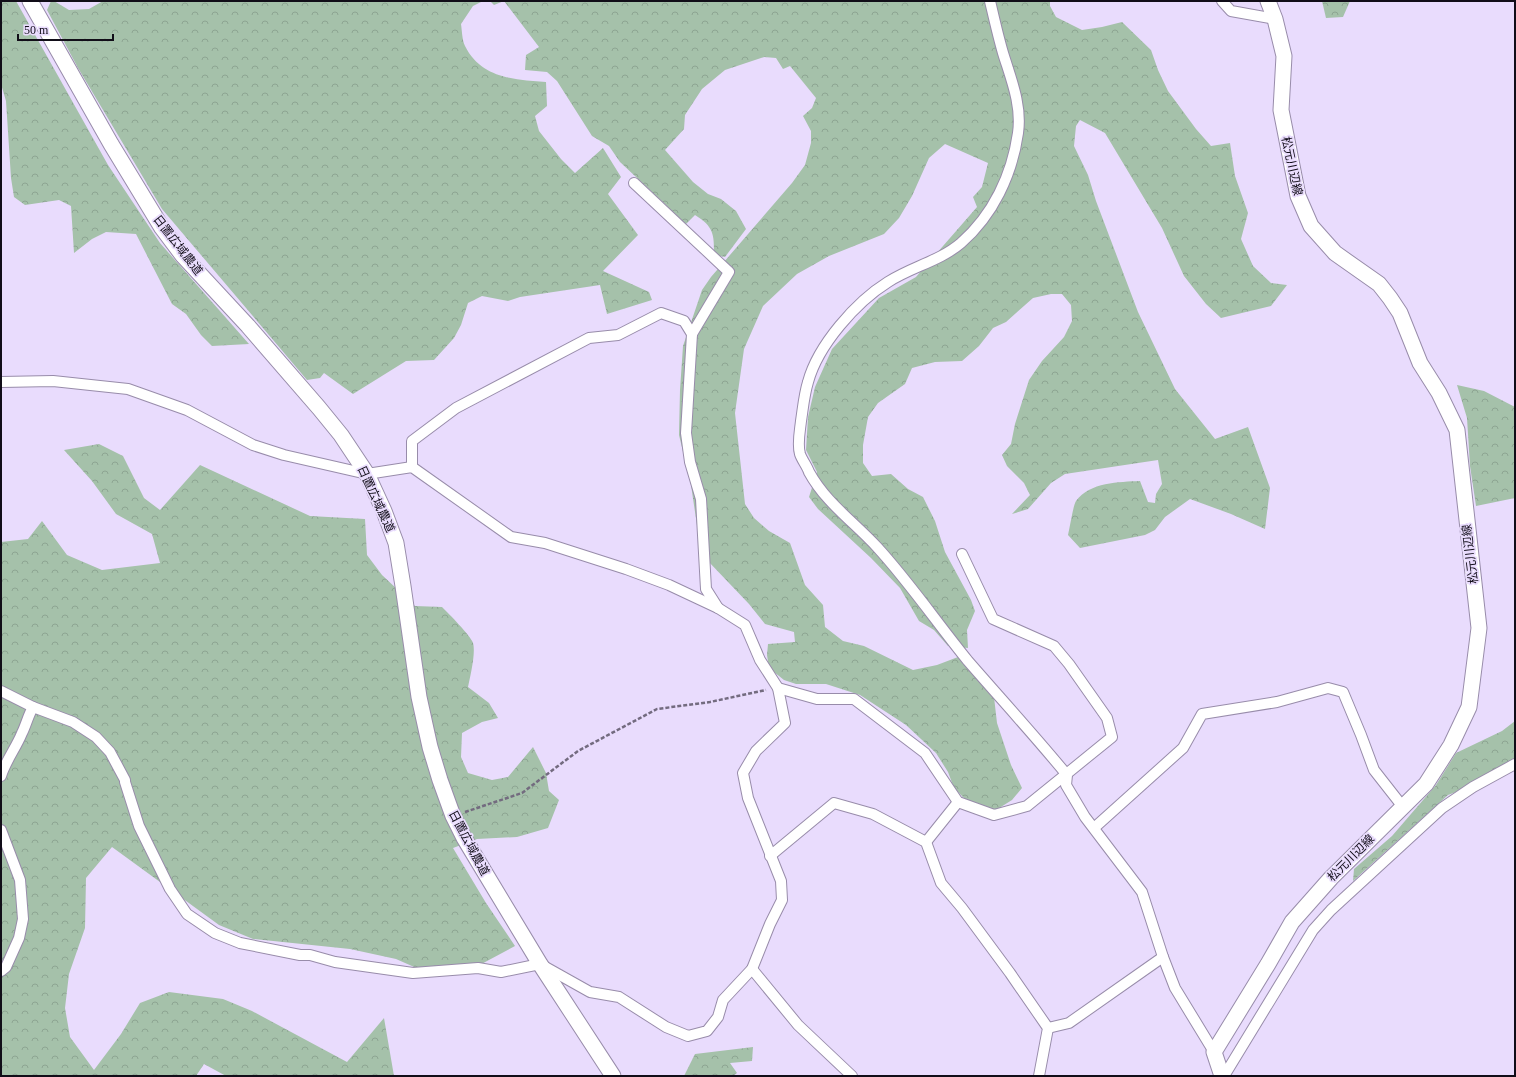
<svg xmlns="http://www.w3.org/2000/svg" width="1516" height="1077" viewBox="0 0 1516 1077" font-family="'Times New Roman','Noto Sans JP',serif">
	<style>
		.forest { fill: url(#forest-crowns) }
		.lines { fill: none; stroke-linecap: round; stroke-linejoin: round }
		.street-casing { stroke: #988caa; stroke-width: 12 }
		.secondary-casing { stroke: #988caa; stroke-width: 17 }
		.path { stroke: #736b7f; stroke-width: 2.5; stroke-dasharray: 4 2; stroke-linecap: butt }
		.street { stroke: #fff; stroke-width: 10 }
		.secondary { stroke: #fff; stroke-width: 15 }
		.labels { text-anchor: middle; stroke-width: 3.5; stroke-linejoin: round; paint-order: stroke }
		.street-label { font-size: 12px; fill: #110d18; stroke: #e9dcfd }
	</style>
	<defs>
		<pattern id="forest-crowns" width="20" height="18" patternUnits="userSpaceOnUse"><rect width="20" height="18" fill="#a5c1aa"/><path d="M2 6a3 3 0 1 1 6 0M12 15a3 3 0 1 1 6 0" fill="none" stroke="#8da592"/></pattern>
	</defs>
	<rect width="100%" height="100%" fill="#e9dcfd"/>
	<g class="forest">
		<polygon points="1,1 16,1 108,165 160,243 249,344 212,346 201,335 186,314 172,304 136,234 106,232 92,239 74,253 71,206 59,200 25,205 14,197 11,178 6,101 1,84"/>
		<path d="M51,1H54L69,10L89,9L103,1H483L473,6L461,24C462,30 462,40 465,46C481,78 514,80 546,82L547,106L535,116L539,131L561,159L575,173L603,148L621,177L608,194L638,235L603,271L649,292L652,300L607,314L600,285L520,297L508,301L482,296L468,303L461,325L454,338L434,360L406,361L353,394L324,373L320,378L307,380L162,209L78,68L47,10Z"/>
		<path d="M490,1H1050V6L1056,17L1082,30L1102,27L1122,22L1151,50L1158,70L1168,91L1196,129L1211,146L1230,143L1235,176L1248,213L1241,239L1253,266L1271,283L1287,285L1271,306L1221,318L1206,304L1184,276L1162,228L1105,133L1080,120L1076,126L1074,146L1088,175L1096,201L1138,312L1175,389L1215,439L1248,427L1270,488L1265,529L1231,514L1190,499L1165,517L1155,530L1145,535L1080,548L1068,535C1070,527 1073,506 1076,501C1090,482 1119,482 1140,481L1148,502L1155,503L1156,494L1162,484L1158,460L1065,474L1051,483L1028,509L1012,514L1030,495L1024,483L1007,466L1002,455L1011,444L1015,424L1029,380L1042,361L1064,337L1072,321L1071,305L1062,294H1051L1033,298L1006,322L993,328L979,346L962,361L935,362L912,368L905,384L878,403L868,417L863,445V463L872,476L891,474L908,489L923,497L935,521L945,552L971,600L975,611L967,630L968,648L948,646L934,630L919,621L900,588L871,558L818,509L809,497L817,472L806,450L808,417L815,387L832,349L879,298L916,277L977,207L973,197L982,187L988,163L945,144L929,158L912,196L899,218L884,234L829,256L797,274L763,306L744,349L735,413L745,504L754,518L769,531L790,543L805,585L823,605L825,627L843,641L864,646L913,670L937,665L958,657L994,697L997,723L1011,765L1022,788L1012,800L996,810L982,808L965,799L954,788L948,772L936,753L906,725L860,695L826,684H796L784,680L769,668L767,655L768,644L795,642L794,632L765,624L749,604L708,561L698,532L691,485L679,435L680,390L683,346L702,290L711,277L792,183L805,165L811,143V131L803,116L812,108L816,98L790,66L783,69L776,58L764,57L725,70L702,89L685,115L684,129L665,150L693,182L708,194L721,199L736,211L746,229L725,257L714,255C714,234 714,227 695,215L685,225L677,220L667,206L620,162L609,146L592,136L557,81L547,72L525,70L526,55L539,47L504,1L494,5Z"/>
		<polygon points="1322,1 1350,1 1343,17 1326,18"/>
		<polygon points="1457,385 1484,391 1515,407 1515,498 1476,506 1470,466 1467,418"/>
		<path d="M99,444L123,456L144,498L160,510L200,465L310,516L365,519L367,555L382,575L415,606L442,607C449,614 470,635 473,643C476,653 470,677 468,687L489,703L498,718L482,722L462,733L461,757L468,773L492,780L508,777L533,747L546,773L549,791L559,800L548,828L517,837L477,839L453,848L486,903L515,946L474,968L437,977L396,959L350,949L253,939L219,925L112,847L86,878L85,928L69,974L65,1008L70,1037L94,1070L121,1034L140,1003L169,992L223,999L252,1011L347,1062L384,1018L394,1076H226L204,1064L196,1076H1V542L28,539L42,521L67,555L102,570L160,563L152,534L116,514L92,481L64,450Z"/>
		<polygon points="1515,721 1515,770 1448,795 1353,881 1354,869 1392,836 1436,785 1456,753 1502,731"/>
		<polygon points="753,1047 752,1061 730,1063 737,1073 733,1076 684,1076 695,1054"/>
	</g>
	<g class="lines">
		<g class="street-casing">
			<g id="street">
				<path d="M990,1C994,18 998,36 1003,53C1011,79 1022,105 1018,133C1012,175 993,215 961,243C940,261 911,267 888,282C856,302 818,345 808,382C804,395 803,408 801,421C800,431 797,444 800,454C802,460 807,466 809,472C826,503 853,521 877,547C910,583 937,623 968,661C1001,699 1035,736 1067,775L1066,785L1085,817L1142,892L1163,957L1175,988L1214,1052"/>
				<polyline points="1222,1 1231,11 1275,19"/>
				<polyline points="634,183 729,272 692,334"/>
				<polyline points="1,382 53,381 128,389 187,410 253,445 284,455 367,474 412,467 511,537 545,543 626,569 669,585 718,608 745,625 760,660 778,688 785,723 756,751 743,773 748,798 781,881 782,900 770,924 752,969 723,1000 718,1017 707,1031 688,1036 666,1027 619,997 590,992 540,964 501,972 478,968 413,973 335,962 310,955 300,955 240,943 215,933 187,914 170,889 139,826 125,782 125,780 110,752 96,737 73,722 33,707 1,691"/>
				<polyline points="412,467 412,441 456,408 589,338 618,335 661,313 684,321 692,334 686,433 690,462 701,499 706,589 718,608"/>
				<polyline points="778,688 817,699 854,699 925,753 958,802 994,815 1027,806 1112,737 1107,718 1069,664 1054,646 993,619 962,554"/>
				<path d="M1,776C6,760 16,748 22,733C26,725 28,716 33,707"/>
				<polyline points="1094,828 1183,748 1202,714 1277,702 1328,688 1343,692 1361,735 1374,770 1403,807"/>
				<polyline points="1,830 20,880 23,919 19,938 6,967 1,971"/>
				<polyline points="926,842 958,802"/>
				<polyline points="770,856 834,803 873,814 926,842 941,883 962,908 1010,973 1048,1028 1039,1076"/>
				<polyline points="752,969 798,1025 852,1076"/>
				<polyline points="1048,1028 1069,1023 1163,957"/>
				<polyline points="1224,1076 1313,930 1331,910 1442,808 1473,787 1515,764"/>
			</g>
		</g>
		<g class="secondary-casing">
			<g id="secondary">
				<polyline points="30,1 111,144 162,228 183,256 248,326 319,408 341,435 367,474 384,511 396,543 403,586 419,697 430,747 440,780 453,816 464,838 540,964 613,1076"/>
				<polyline points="1222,1076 1214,1052 1268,964 1292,922 1331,878 1426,784 1451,745 1469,707 1479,628 1457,430 1439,393 1420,363 1400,313 1390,298 1379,284 1335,253 1311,226 1298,196 1281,110 1284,56 1275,19 1268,1"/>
			</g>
		</g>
		<polyline class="path" points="465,812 522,793 578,751 657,709 710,702 766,690"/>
		<use href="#street" class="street"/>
		<use href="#secondary" class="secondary"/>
	</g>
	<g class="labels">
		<g class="street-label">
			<text transform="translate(1292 166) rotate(78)" y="4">松元川辺線</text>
			<text transform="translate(178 245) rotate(52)" y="4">日置広域農道</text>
			<text transform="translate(376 499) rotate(65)" y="4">日置広域農道</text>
			<text transform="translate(1470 554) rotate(-97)" y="4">松元川辺線</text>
			<text transform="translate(469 843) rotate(62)" y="4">日置広域農道</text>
			<text transform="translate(1351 858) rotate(-45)" y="4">松元川辺線</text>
		</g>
	</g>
	<rect width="1516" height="1077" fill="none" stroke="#110d18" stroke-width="4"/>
	<path d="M18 34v6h95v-6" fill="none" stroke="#110d18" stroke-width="2"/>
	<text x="24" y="34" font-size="12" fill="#110d18" stroke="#e9dcfd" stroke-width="3" paint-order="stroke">50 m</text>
</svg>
